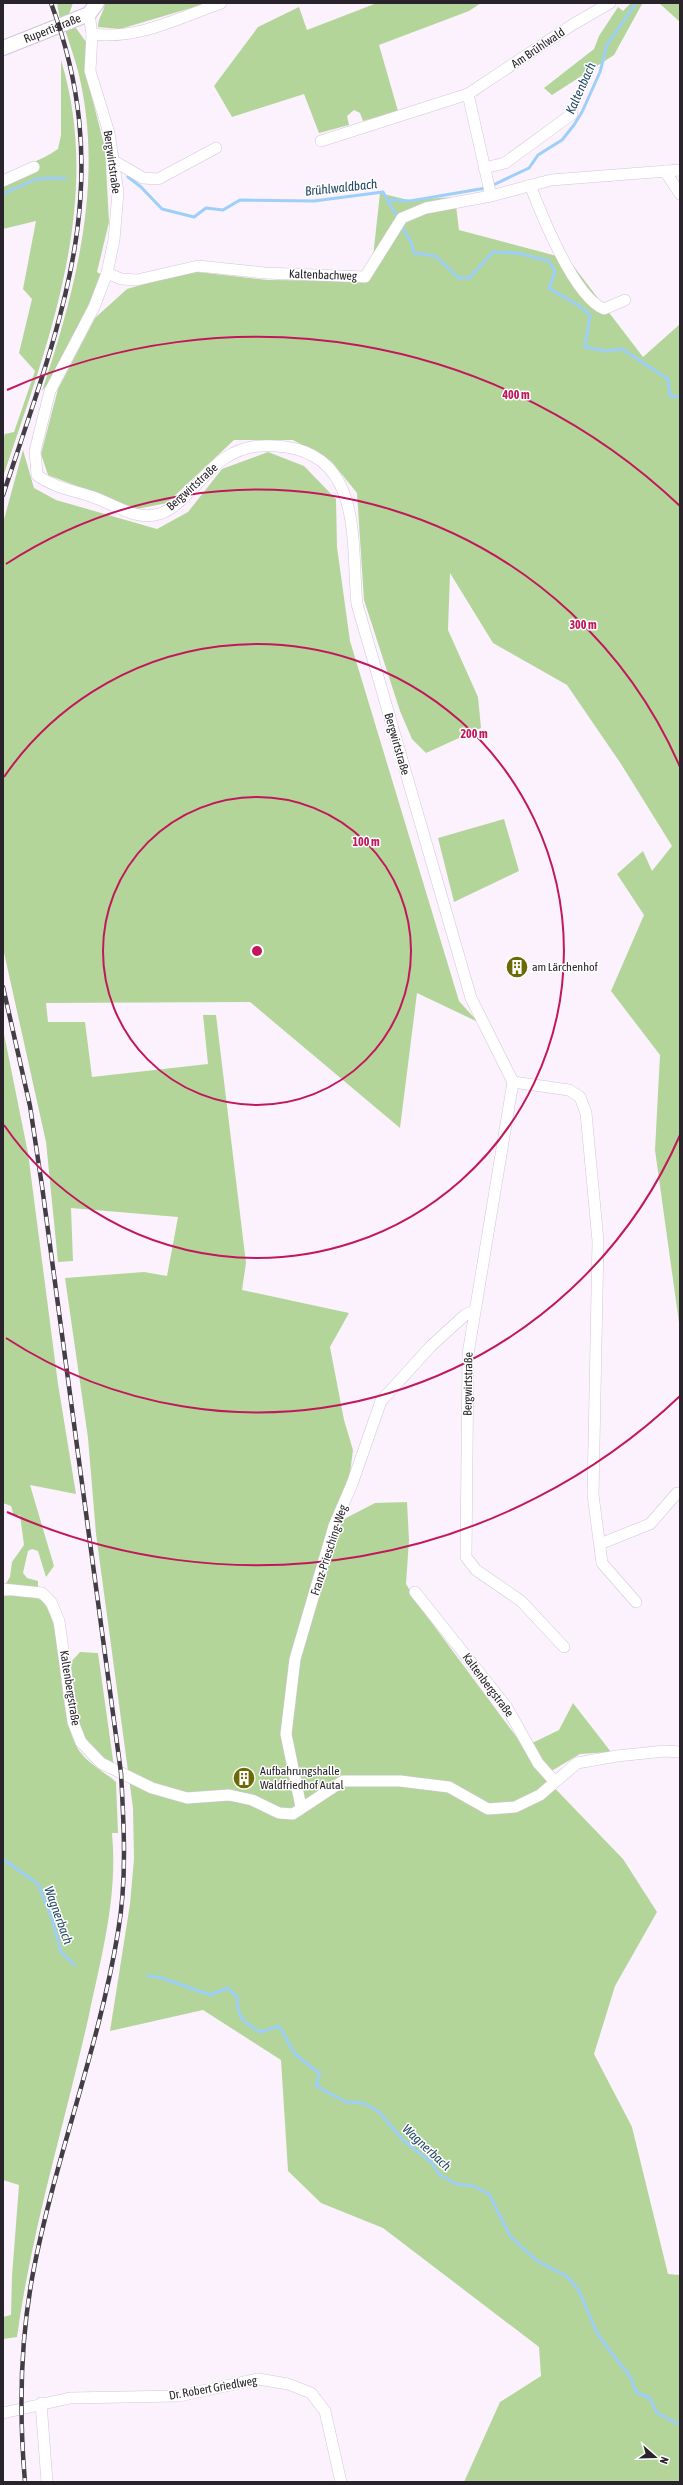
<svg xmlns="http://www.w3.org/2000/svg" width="683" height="2485" viewBox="0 0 683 2485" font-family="'Asap Condensed',sans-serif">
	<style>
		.green { fill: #b4d599 }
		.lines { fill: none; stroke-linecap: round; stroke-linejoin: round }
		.stream { stroke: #9dcff8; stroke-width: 3 }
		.minor-casing { stroke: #d3c5d8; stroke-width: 12 }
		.major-casing { stroke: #d3c5d8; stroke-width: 16 }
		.minor { stroke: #fff; stroke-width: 11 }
		.major { stroke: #fff; stroke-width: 14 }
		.rail-casing { stroke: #433e45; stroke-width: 4.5 }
		.rail { stroke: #fff; stroke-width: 3; stroke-dasharray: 9; stroke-linecap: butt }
		.ring { fill: none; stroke: #c2185b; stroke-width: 2 }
		.labels { text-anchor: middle; stroke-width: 3; stroke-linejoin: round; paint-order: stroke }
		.street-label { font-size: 12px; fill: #29242b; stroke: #fff }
		.poi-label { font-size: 12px; fill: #29242b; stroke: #fff; text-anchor: start }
		.water-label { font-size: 13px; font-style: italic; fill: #224863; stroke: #fff }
		.centre { fill: #c2185b; stroke: #fff; stroke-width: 2 }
		.ring-label { font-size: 12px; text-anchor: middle; font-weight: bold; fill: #c2185b; stroke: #fff; stroke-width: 3; stroke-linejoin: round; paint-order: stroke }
	</style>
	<rect width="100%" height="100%" fill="#fbf2fe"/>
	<g class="green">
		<polygon points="57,3 73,3 68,17 60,20"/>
		<path d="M105,3H208L120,29L98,27C98,18 104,12 105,3Z"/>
		<polygon points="377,3 481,3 469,11 379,45 398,111 363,121 360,113 354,110 347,116 349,125 319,133 304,94 232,117 214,86 258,27 299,7 307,30"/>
		<polygon points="631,3 646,3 642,4 614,55 552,95 544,88 594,49 599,36 618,7 623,11"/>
		<polygon points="659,3 680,3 680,22"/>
		<path d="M69,26L76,28L86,42L85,71L105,148L109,222L97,272L102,275L96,289L54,376L42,391C76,289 105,179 78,71C74,56 69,42 64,27Z"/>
		<path d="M61,60C104,201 48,343 3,477V440L5,434L14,432L35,371L19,353L32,299L23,289L36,221L3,229V176C21,166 41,161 58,149L61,135Z"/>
		<polygon points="380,193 408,200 455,197 459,230 568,259 643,357 680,324 680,1330 655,1150 660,1055 611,991 644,915 617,874 643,851 652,871 672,846 621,764 567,685 493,643 450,573 448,630 478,697 481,728 426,753 412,739 400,711 364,600 357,493 331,461 293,440 234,440 167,503 137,509 48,475 41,454 58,389 95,318 127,289 189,271 268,280 362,281 373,257"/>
		<polygon points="23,450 34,488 56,500 157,529 188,512 222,469 268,452 304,466 336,499 337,547 350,641 459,1001 478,1022 417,993 400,1128 250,1002 46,1003 48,1022 85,1022 92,1077 208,1064 203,1015 216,1015 246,1263 242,1290 349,1313 330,1347 344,1420 353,1450 344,1519 375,1503 407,1502 409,1540 406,1584 423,1611 524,1747 559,1730 573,1703 611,1752 580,1754 543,1776 623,1859 657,1912 615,1986 594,2054 632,2127 668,2274 680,2275 680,2482 464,2482 500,2402 541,2376 539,2347 383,2228 321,2203 288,2171 281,2060 203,2010 110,2031 130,1904 134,1859 133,1808 96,1534 88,1438 65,1278 144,1272 167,1276 178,1217 71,1208 73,1261 58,1262 46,1142 3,948 3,523"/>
		<polygon points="504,819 519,871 454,902 438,838"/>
		<polygon points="3,1029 28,1153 58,1384 76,1494 30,1485 54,1566 46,1577 38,1551 32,1549 28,1551 23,1573 27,1578 38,1581 38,1587 5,1585 10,1577 12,1562 24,1545 20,1515 14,1516 11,1506 3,1503"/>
		<path d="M3,1596C13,1596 34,1594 42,1601C67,1626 54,1716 81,1753C89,1764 106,1773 116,1782L118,1833H112C118,1896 102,1954 89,2015C65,2123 32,2227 17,2337L3,2339V2317L11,2315L12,2276L19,2185L3,2180Z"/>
		<polygon points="80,1652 98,1653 114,1767 87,1743 80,1729 70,1663"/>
	</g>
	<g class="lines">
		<g class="stream">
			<polyline points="128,177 141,187 162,209 194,217 206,208 223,210 240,200 314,201 383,192 398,218"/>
			<polyline points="491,186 529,168 538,155 562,140 574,125 582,112 600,72 607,45 636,3"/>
			<polyline points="3,194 36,179 65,178"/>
			<polyline points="389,200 410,201 486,188"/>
			<path d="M401,225L411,242L414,253L435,256L459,278H469L493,252L517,253L549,261L555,272L549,288C563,298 578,302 590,315L585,347L605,351L622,349L668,379L670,396L680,397"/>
			<polyline points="3,1859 38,1884 52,1919 61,1952 75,1965"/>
			<path d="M148,1976L158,1977L211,1995L228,1988L237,1997C237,2017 243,2022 260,2032L279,2026L295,2054L320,2074L316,2086L346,2102L363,2103L378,2111L403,2140L431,2162L439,2174L456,2184L473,2186L489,2194L510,2236L536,2260L568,2277L579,2291L598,2335L631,2378L636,2392L650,2398L656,2412L680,2425"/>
		</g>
		<g class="minor-casing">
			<g id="minor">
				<path d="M89,14L92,34L90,71L109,133L118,192L114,240L107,273L94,307L50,391L35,451L37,475C54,488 73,490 93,497C114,504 135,521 159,514C182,508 203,472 225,458C245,445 263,444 286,447C364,458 351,547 357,604L471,998L513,1082L468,1354L466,1557L476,1570L521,1601L564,1647"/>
				<path d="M92,34C138,40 179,18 221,3"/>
				<polyline points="468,94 491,196"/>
				<polyline points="321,141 468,94 572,25 610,3"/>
				<polyline points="114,161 143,178 158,179 216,148"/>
				<polyline points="484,168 505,163 572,114"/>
				<polyline points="665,171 680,194"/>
				<polyline points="3,181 34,167"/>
				<path d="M530,185C542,216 574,297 604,309L625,300"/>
				<polyline points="107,273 121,279 137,280 198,266 265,273 365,277 402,218 426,208 491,196 551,180 680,170"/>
				<polyline points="513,1082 569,1090 580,1097 586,1113 598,1241 593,1495 602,1563 636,1602"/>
				<polyline points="600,1544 650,1524 677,1493"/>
				<polyline points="3,1589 42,1593 51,1602 59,1621 73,1722 81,1742 101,1763 152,1788 187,1798 229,1795 252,1800 279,1813 293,1814 343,1781 400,1781 449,1787 488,1809 515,1807 540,1795 577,1763 617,1756 665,1751 680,1752"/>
				<polyline points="415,1592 506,1706 538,1763 554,1781"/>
				<polyline points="301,1807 286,1734 295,1659 334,1526 352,1484 381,1401 431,1346 465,1315 473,1311"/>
				<polyline points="41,2403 47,2482"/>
				<polyline points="3,2413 70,2398 179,2396 258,2379 288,2384 311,2393 325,2411 341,2482"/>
			</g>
		</g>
		<g class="major-casing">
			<g id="major">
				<path id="s1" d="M3,48L89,14L97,3"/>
			</g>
		</g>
		<use href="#minor" class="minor"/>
		<use href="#major" class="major"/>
		<g class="rail-casing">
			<g id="rail">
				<path d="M3,495C60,322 119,185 51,3"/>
				<path d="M3,987L30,1106L42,1186L121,1773C124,1826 127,1880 118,1932C99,2048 55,2158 33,2273C20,2342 19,2413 25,2482"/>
			</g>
		</g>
		<use href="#rail" class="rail"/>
	</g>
	<g class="ring">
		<circle cx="257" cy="951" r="154"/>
		<path d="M4 777A307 307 0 1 1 4 1125"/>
		<path d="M680 1135A461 461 0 0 1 6 1338M6 564A461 461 0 0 1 680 767"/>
		<path d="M680 1396A614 614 0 0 1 7 1512M7 390A614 614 0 0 1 680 506"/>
	</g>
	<defs>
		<g id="building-disc" transform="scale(1.15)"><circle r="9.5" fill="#6b6a06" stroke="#fff"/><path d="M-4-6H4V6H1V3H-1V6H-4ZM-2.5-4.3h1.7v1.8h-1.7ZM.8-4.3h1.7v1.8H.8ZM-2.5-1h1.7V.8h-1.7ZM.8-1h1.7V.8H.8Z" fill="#fff"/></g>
	</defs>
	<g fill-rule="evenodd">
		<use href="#building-disc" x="517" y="967"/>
		<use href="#building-disc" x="244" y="1778"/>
	</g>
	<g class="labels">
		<g class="street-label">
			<text dy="4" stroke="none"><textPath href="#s1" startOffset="53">Rupertistraße</textPath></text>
			<text transform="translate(538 48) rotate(-34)" y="4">Am Brühlwald</text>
			<text transform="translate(112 162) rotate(82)" y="4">Bergwirtstraße</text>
			<text transform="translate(323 275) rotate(2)" y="4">Kaltenbachweg</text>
			<text transform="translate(192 487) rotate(-42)" y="4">Bergwirtstraße</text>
			<text transform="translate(397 744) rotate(74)" y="4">Bergwirtstraße</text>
			<text transform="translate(468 1384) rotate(-89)" y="4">Bergwirtstraße</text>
			<text transform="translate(329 1550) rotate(-72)" y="4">Franz-Priesching-Weg</text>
			<text transform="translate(488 1685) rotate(53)" y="4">Kaltenbergstraße</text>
			<text transform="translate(70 1688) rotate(81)" y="4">Kaltenbergstraße</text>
			<text transform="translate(213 2388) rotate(-10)" y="4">Dr. Robert Griedlweg</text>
		</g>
		<g class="poi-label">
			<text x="532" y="971">am Lärchenhof</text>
			<text x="260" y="1775">Aufbahrungshalle<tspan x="260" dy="14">Waldfriedhof Autal</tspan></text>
		</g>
		<g class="water-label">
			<text transform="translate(580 88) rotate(-66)" y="5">Kaltenbach</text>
			<text transform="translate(341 187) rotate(-6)" y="5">Brühlwaldbach</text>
			<text transform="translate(59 1915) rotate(70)" y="5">Wagnerbach</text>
			<text transform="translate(427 2147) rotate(43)" y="5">Wagnerbach</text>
		</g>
	</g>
	<circle cx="257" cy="951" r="6" class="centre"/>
	<g class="ring-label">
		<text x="516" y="399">400 m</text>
		<text x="583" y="629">300 m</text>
		<text x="474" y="738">200 m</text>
		<text x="366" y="846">100 m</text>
	</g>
	<rect width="683" height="2485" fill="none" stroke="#29242b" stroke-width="8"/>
	<g transform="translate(655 2457) rotate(110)" stroke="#ffffff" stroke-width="3" paint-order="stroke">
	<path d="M0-3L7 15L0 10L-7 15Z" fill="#29242b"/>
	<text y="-6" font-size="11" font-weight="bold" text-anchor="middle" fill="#29242b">N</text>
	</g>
</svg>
